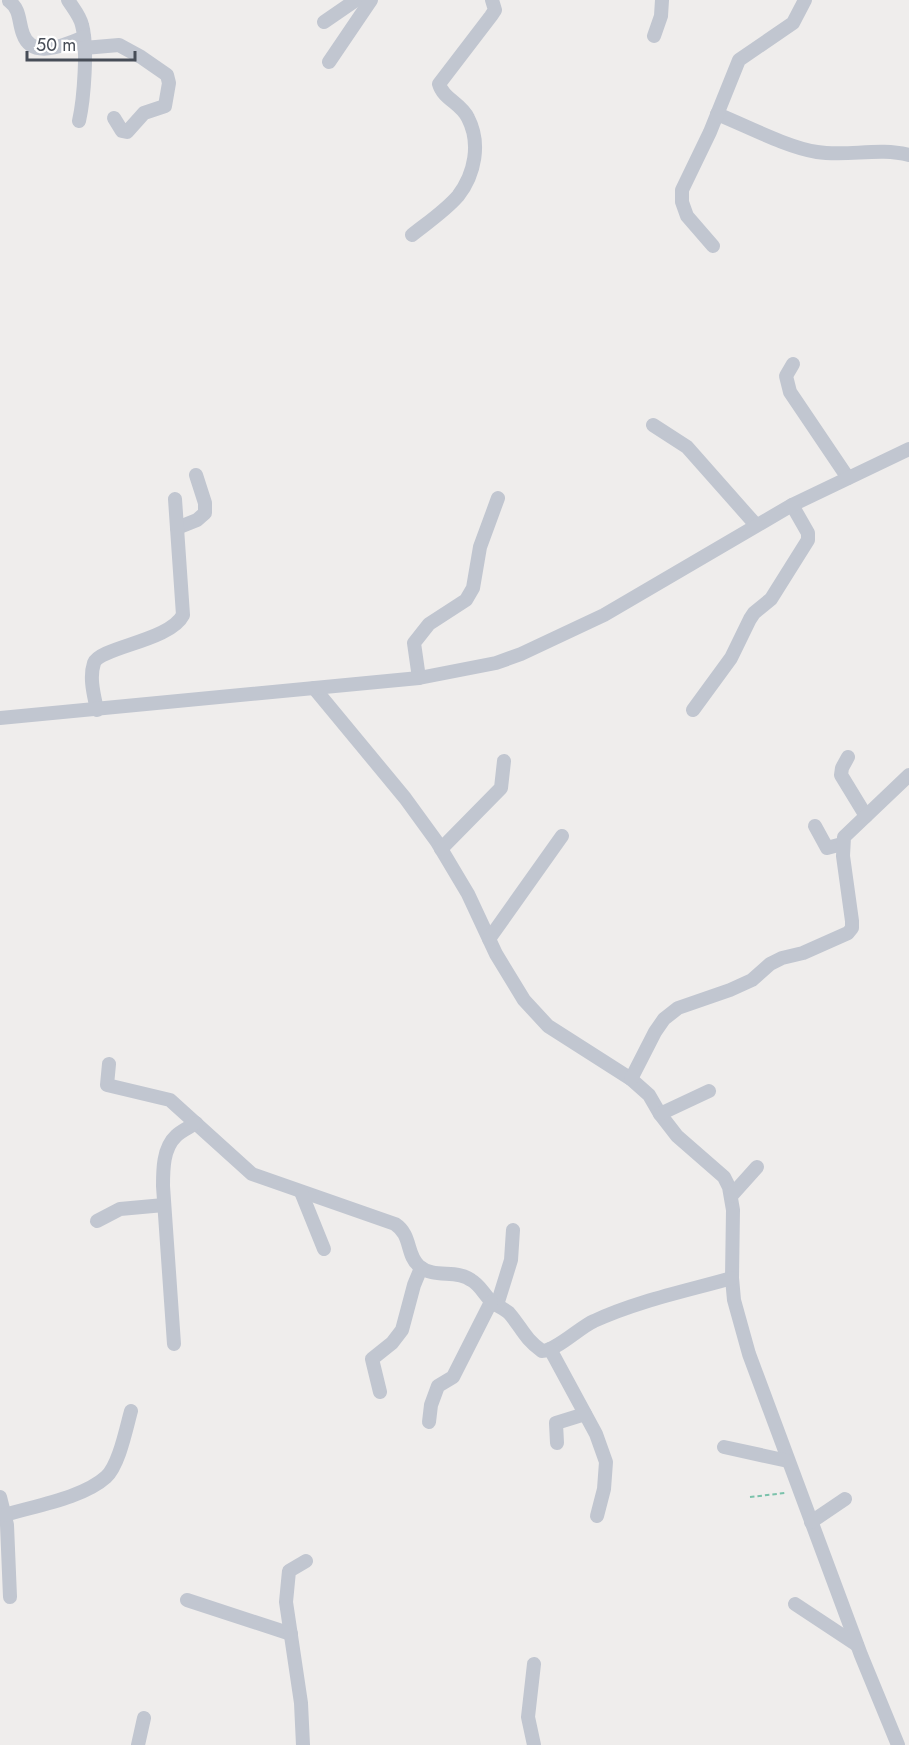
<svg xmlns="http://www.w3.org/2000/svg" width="909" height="1745" viewBox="0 0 909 1745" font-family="Jost,sans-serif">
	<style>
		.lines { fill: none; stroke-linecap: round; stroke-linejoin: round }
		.path { stroke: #7bc2ab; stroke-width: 2; stroke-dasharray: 4.5 3; stroke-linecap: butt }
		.minor { stroke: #c1c6d0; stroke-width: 14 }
	</style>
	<rect width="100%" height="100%" fill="#efedec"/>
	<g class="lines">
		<polyline class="path" points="750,1497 785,1493"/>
		<g class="minor">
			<path d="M68,0C73,8 80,16 82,25C88,46 84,99 79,121"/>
			<path d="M9,1C21,10 18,21 23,34C32,60 65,45 84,37"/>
			<polyline points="324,22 356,0"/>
			<polyline points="654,36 661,16 662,0"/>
			<polyline points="84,48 119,45 141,57 167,75 169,83 165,106 144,113 127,132 122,131 114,118"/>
			<polyline points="329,62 371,0"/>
			<path d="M717,114C747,126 786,147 817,152C847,157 879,147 909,155"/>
			<path d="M412,235C427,223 445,211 458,196C475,174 481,143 468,118C461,103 443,99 439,84L491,16L495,10L492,0"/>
			<polyline points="713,246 687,216 682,202 682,190 710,132 739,60 793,23 805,0"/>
			<polyline points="793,364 786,376 790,392 848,478"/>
			<polyline points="653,425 687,447 756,525"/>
			<polyline points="177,528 197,520 205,513 205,503 196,475"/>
			<polyline points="419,678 414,643 429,624 466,600 473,588 480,547 498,498"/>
			<polyline points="314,688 405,798 437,842 468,894 496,954 524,1000 548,1026 631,1079 649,1095 660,1114 677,1136 724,1177 729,1187 733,1210 732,1278 734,1300 749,1354 861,1655 898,1745"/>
			<path d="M97,710C94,695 89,678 94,663C100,647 170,641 183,615L175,499"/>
			<polyline points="693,710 731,658 750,619 754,613 771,599 808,540 808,533 792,505"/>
			<polyline points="0,718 419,678 496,663 521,654 604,615 792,505 909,449"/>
			<polyline points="848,757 842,768 841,775 866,816"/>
			<polyline points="815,826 827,848 842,844"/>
			<polyline points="441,849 501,788 504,761"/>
			<polyline points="489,939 562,836"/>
			<path d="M109,1064L107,1085L170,1100L252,1174L395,1224C412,1235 406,1255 419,1266C434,1279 456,1269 471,1280C480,1285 483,1293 490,1300C495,1305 503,1308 509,1313C522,1328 524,1338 542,1351C556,1351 580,1327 594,1321C637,1301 686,1291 732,1278"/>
			<polyline points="631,1079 655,1032 664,1019 678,1008 730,990 752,980 770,964 782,958 803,953 848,933 852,928 852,921 843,856 844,837 909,775"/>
			<polyline points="660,1114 709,1091"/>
			<polyline points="301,1192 324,1249"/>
			<polyline points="731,1196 757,1167"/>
			<polyline points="97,1221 120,1209 164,1205"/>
			<polyline points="497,1305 511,1260 513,1230"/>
			<path d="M174,1344L163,1186C163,1170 163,1148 176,1136C181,1131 190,1127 196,1123"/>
			<polyline points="550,1349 596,1434 606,1462 604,1489 597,1516"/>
			<polyline points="380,1392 372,1359 392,1343 402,1330 414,1285 421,1268"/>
			<polyline points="429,1422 431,1405 438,1386 453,1377 491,1302"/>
			<polyline points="557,1443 556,1423 585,1414"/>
			<polyline points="724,1447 788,1461"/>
			<polyline points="0,1497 7,1525 10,1597"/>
			<path d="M5,1515C34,1506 83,1498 106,1477C119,1465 126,1429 131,1411"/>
			<polyline points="811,1522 845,1499"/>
			<polyline points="187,1600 291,1634"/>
			<polyline points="795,1604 857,1645"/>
			<polyline points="138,1745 144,1718"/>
			<polyline points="303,1745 301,1703 286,1602 289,1571 306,1561"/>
			<polyline points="534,1745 528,1717 534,1664"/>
		</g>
	</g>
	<path d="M27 51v9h108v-9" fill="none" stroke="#474d57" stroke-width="3"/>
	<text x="36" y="51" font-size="18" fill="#474d57" stroke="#ffffff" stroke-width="4.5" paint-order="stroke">50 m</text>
</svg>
